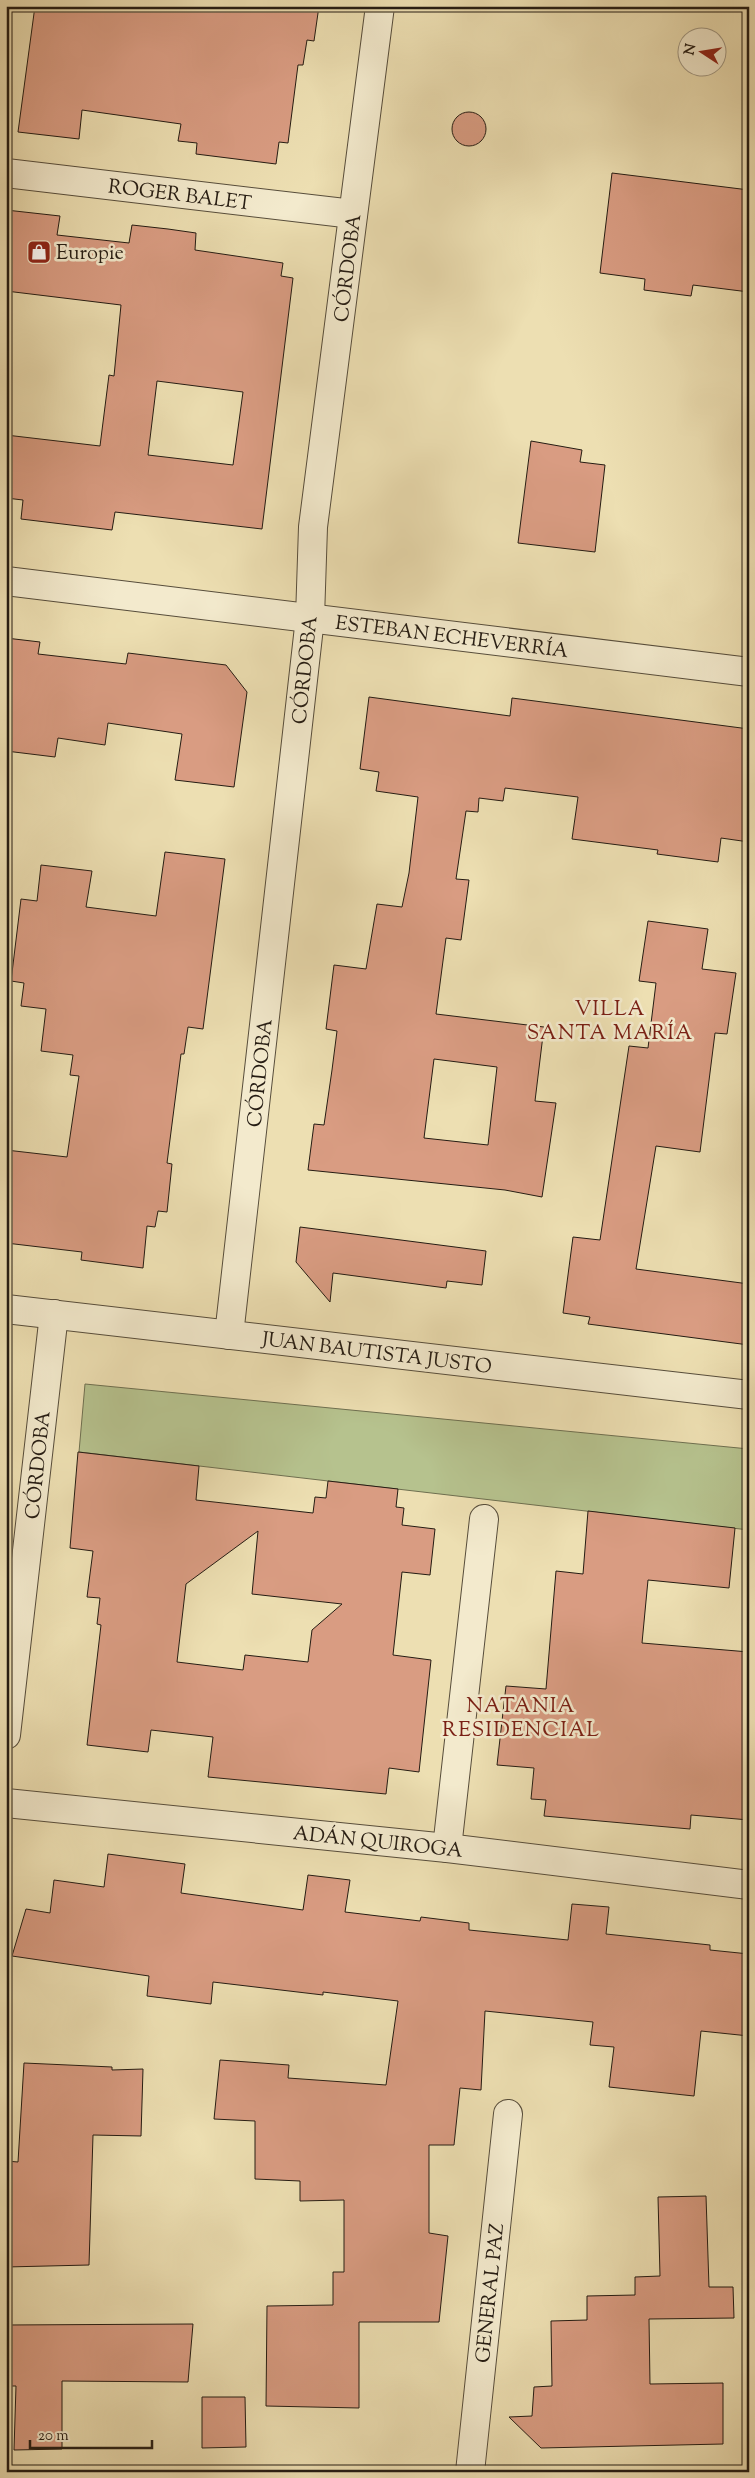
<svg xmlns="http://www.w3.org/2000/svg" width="755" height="2478" viewBox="0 0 755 2478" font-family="'Sorts Mill Goudy',serif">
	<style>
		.green { fill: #b6c28e; stroke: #6e6f50 }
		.building { fill: #d99c82; stroke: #251c13; fill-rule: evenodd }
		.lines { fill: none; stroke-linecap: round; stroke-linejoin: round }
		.street-casing { stroke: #574d3b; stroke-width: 30 }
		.street { stroke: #f3eacd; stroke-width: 28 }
		.labels { text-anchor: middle; stroke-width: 5; stroke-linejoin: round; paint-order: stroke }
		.street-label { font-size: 20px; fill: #251c13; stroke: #f3eacd }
		.poi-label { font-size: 20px; fill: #251c13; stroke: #f3eacd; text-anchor: start }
		.neighbourhood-label { font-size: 21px; letter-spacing: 1px; fill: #7a1f14; stroke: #f3eacd }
	</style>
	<rect width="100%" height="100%" fill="#eddfb2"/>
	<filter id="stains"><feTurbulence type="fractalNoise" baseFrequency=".004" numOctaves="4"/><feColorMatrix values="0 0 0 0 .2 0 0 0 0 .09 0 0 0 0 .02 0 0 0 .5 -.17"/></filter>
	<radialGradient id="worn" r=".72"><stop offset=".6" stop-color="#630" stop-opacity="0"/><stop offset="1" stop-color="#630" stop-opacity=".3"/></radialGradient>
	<polygon class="green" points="85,1384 749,1449 749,1530 79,1452"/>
	<g class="building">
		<polygon points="35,6 319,6 314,41 307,40 303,65 298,65 288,143 279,142 276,164 196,154 197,143 178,141 181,124 82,110 79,139 18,132"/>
		<circle cx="469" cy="129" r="17"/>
		<polygon points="612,173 749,190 749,292 693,285 691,296 644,290 645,279 600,273"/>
		<path d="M6,210L60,216L57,235L129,243L132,225L168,229L196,233L195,250L283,263L281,276L293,278L262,529L115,512L112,530L21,519L23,500L6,498V435L100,446L109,375L114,376L121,305L6,291ZM157,381L243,392L233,465L148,455Z"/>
		<polygon points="531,441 582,450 580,462 605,465 595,552 518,543"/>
		<polygon points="6,638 40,642 38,654 126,664 128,653 226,665 247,692 234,787 175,780 182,734 108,723 105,745 58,738 55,757 6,751"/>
		<path d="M369,697L510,716L512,698L749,729V842L721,838L718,862L657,854L658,850L572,839L578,797L505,788L503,801L479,798L478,812L466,811L456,879L469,880L461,940L446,938L436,1014L544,1027L535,1101L556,1103L542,1197L505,1190L308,1170L314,1124L324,1125L332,1070L337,1031L326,1029L334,965L366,969L377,904L402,907L409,873L418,797L376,791L379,772L360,769ZM434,1059L497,1067L488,1145L424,1138Z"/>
		<polygon points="165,852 225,859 203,1029 188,1027 184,1054 181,1054 167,1163 172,1164 167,1212 158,1211 155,1227 147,1226 143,1268 81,1260 82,1252 6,1243 6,1150 67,1157 79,1076 70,1075 73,1055 41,1051 46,1009 21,1006 24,983 11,981 21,899 37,901 41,865 92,871 86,907 156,916"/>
		<polygon points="648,921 708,929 702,969 736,973 727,1034 715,1033 700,1152 656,1146 636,1269 749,1284 749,1345 588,1324 590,1317 563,1313 573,1237 600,1240 629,1046 648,1048 656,983 639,981"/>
		<polygon points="300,1227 486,1251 482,1285 447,1281 446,1288 333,1273 330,1302 296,1262"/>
		<path d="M78,1452L199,1466L196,1500L313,1513L315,1497L326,1498L328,1481L398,1489L396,1507L404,1508L402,1525L435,1529L430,1575L402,1572L393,1655L431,1660L419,1772L389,1768L386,1794L208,1777L213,1737L151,1730L148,1752L87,1745L101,1625L97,1624L100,1598L87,1597L93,1551L70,1548ZM258,1531L252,1594L342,1604L312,1630L308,1662L245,1655L243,1670L177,1662L186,1584Z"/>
		<polygon points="588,1511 735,1528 729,1588 648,1580 642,1643 749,1652 749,1820 691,1815 690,1829 544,1816 546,1800 531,1799 534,1768 497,1765 506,1686 546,1689 556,1571 583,1574"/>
		<polygon points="108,1854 185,1864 181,1893 303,1910 308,1875 350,1880 345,1912 420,1921 421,1917 469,1923 469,1930 568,1940 572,1904 609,1907 606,1934 710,1945 710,1950 749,1954 749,2036 701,2031 694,2096 609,2087 614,2047 590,2045 593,2022 485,2011 481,2090 460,2088 454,2145 429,2145 429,2233 448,2236 439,2322 359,2322 359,2408 266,2406 267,2306 333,2305 333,2272 344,2272 344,2200 300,2201 300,2181 255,2179 255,2121 214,2119 220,2060 289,2065 288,2078 386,2085 398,2001 323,1992 323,1995 213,1982 211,2004 147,1996 149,1976 12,1956 26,1909 50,1913 54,1880 104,1887"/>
		<polygon points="24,2063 112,2067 112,2070 143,2069 141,2136 93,2135 89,2265 6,2267 6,2161 18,2162"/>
		<polygon points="706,2196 709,2287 733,2287 734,2318 649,2319 650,2384 723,2383 723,2444 541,2448 509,2417 532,2416 534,2387 552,2386 551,2321 587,2320 587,2296 635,2295 635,2277 660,2276 658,2197"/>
		<polygon points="193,2324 188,2382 62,2381 62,2449 14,2450 16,2386 6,2386 6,2325"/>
		<polygon points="202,2397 245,2397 246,2447 202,2448"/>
	</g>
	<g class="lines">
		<g class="street-casing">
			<g id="street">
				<polyline points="6,173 353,214"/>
				<polyline points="6,581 749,672"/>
				<polyline points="6,1309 749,1395"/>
				<polyline points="229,1335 310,618 313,527 380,6"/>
				<polyline points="6,1735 54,1314"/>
				<polyline points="6,1803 447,1848 749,1885"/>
				<polyline points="447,1848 484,1519"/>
				<polyline points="470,2472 508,2114"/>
			</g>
		</g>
		<use href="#street" class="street"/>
	</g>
	<defs>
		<g id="shop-square" transform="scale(1.25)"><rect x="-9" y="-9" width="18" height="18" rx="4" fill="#8f2418" stroke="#f3eacd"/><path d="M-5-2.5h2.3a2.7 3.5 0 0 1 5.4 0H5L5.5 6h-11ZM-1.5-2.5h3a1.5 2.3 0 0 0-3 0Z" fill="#fff"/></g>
	</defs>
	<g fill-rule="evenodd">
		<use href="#shop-square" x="39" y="252"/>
	</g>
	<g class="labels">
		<g class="street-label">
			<text transform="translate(180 194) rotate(7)" y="7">ROGER BALET</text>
			<text transform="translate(347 268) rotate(-83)" y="7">CÓRDOBA</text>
			<text transform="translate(452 636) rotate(7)" y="7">ESTEBAN ECHEVERRÍA</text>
			<text transform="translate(304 670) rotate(-84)" y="7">CÓRDOBA</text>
			<text transform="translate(259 1073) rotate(-84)" y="7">CÓRDOBA</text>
			<text transform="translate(377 1352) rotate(7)" y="7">JUAN BAUTISTA JUSTO</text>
			<text transform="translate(37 1465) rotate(-84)" y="7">CÓRDOBA</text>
			<text transform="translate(378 1841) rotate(6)" y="7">ADÁN QUIROGA</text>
			<text transform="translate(489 2293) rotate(-84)" y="7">GENERAL PAZ</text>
		</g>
		<g class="poi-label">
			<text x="56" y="259">Europie</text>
		</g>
		<g class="neighbourhood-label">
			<text x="610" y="1015">VILLA<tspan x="610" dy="24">SANTA MARÍA</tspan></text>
			<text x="521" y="1712">NATANIA<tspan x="521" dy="24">RESIDENCIAL</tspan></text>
		</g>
	</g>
	<rect width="755" height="2478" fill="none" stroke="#eddfb2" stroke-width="25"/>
	<rect x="8" y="8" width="740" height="2463" fill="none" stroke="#251c13" stroke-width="2.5"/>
	<rect x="12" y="12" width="730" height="2453" fill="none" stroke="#251c13"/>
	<g transform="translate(702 52) rotate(282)"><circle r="24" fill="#f3eacd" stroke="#a19883"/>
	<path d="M0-4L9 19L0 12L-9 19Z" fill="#8f2418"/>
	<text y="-8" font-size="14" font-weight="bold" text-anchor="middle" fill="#251c13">N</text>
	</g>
	<path d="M30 2440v8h122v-8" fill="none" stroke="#251c13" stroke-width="2.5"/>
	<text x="38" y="2440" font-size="15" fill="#251c13" stroke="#f3eacd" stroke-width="4" paint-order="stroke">20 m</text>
	<rect width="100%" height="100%" filter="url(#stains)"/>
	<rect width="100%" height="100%" fill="url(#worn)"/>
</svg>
